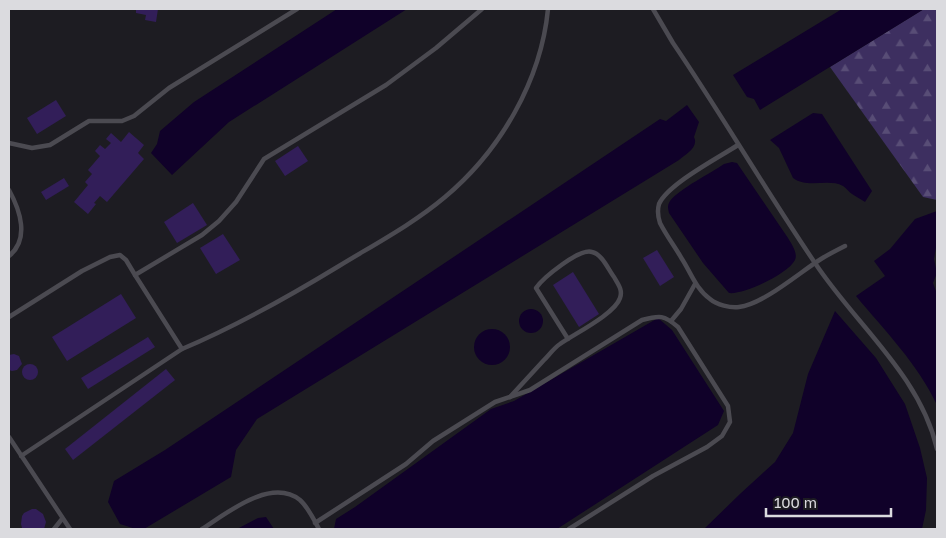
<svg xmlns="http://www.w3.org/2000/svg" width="946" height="538" viewBox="0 0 946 538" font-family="'Golos Text',sans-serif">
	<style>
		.forest { fill: url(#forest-firs) }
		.water { fill: #100129 }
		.building { fill: #321e59 }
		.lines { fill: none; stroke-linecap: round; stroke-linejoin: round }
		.lane { stroke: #4b4a51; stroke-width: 4.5 }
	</style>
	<defs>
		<pattern id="forest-firs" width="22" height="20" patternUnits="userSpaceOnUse" patternTransform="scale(1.25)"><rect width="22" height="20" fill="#3d2f60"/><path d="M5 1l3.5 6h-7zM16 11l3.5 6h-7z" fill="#584d76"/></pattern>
	</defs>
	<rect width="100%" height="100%" fill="#1d1c22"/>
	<polygon class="forest" points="924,9 937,9 937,200 923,197 830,67"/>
	<g class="water">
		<polygon points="337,9 407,9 229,122 172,175 151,153 157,144 160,131 194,102"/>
		<polygon points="842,9 924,9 760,110 754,99 747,97 733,75"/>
		<path d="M687,105L699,122L694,137C699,147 686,154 679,160L257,419L236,450L231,477L144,529H136L120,524L108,502L114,481L165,450L660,119L666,121Z"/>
		<path d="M813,113L822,114L872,191L865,202C861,199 856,197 852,194C849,192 846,188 843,186C828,178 808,189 793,178L779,148L770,140Z"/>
		<path d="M732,162L737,163L788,238C792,245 798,253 795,260C788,274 743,295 729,293L703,263L669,213C668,208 667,206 670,201C679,189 711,173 724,164Z"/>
		<path d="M937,211V242L934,259L937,273L933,283L937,294V405C918,364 884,330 856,296L885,276L874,261L890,249L915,219Z"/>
		<circle cx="531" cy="321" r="12"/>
		<polygon points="835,311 876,358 905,404 920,448 927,478 926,510 922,529 704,529 741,493 775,462 793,433 808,374"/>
		<polygon points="658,318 672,330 724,411 718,425 557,529 334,529 336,519 355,507 491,409 514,401"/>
		<circle cx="492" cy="347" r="18"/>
		<polygon points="266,517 274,529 237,529 258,518"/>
	</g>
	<g class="building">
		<polygon points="136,9 158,9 156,22 145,20 146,15 136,13"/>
		<polygon points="56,100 66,116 37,134 27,118"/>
		<polygon points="129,132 144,145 138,153 144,159 107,202 100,196 94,203 96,204 88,214 74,202 88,185 85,182 92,174 88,170 100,156 95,151 100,145 105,149 111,143 106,139 111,133 121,142"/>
		<polygon points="298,146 308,161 285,176 275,161"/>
		<polygon points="64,178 69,186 46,200 41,192"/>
		<polygon points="193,203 207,225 177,243 164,222"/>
		<polygon points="223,234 240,260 216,274 200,248"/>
		<polygon points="657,250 674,277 660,286 643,258"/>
		<polygon points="573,272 599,314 579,327 553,285"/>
		<polygon points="121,294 136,318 67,361 52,337"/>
		<polygon points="148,337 155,347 88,389 81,378"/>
		<polygon points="14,354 19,356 22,364 17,370 12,371 9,370 9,355"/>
		<circle cx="30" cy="372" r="8"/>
		<polygon points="166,369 175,380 73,460 65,449"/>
		<polygon points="32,509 36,509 43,514 46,522 44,529 22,528 21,524 22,516 24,513"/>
	</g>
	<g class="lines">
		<g class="lane">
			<path d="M653,9L673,43C722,115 766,191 815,263C856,325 920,375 937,449"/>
			<polyline points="9,143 32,148 50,145 89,121 122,121 134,116 169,88 297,9"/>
			<path d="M738,145C718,158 668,184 659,204C657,211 658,217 660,223C666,235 675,247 682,259C691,273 696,289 710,299C717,305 730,308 739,307C764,304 800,272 821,259C829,254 837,250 845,246"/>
			<path d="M9,190C20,210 30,239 9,256"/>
			<polyline points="9,317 82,271 110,257 120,255 126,260 135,275 202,235 219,221 236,202 264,159 386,85 436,48 482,9"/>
			<polyline points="671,321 681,309 695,284"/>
			<path d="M182,349C237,326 288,297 339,266C375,244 413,224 445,197C500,151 541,81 548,9"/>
			<path d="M510,397C521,385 532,373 544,360C549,355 554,348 560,344C574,334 615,314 620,298C623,290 618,284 614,277C608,269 602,254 592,252C579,248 543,278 536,288L568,339"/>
			<polyline points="9,437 70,529"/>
			<polyline points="21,456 182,349 135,275"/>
			<path d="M315,523L406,464L433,441L495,402L530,390L642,320C660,315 664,315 678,327L728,406L730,422L722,436L707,447L653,476L569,529"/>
			<polyline points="54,529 62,519"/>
			<path d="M202,529C227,513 271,477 300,500C308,507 314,520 319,529"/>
		</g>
	</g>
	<rect width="946" height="538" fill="none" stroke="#dbdbdf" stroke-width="20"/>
	<path d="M766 508v8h125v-8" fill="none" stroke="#dbdbdf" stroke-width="2.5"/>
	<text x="774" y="508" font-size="15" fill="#dbdbdf" stroke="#1d1c22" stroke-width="4" paint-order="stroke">100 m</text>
</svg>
